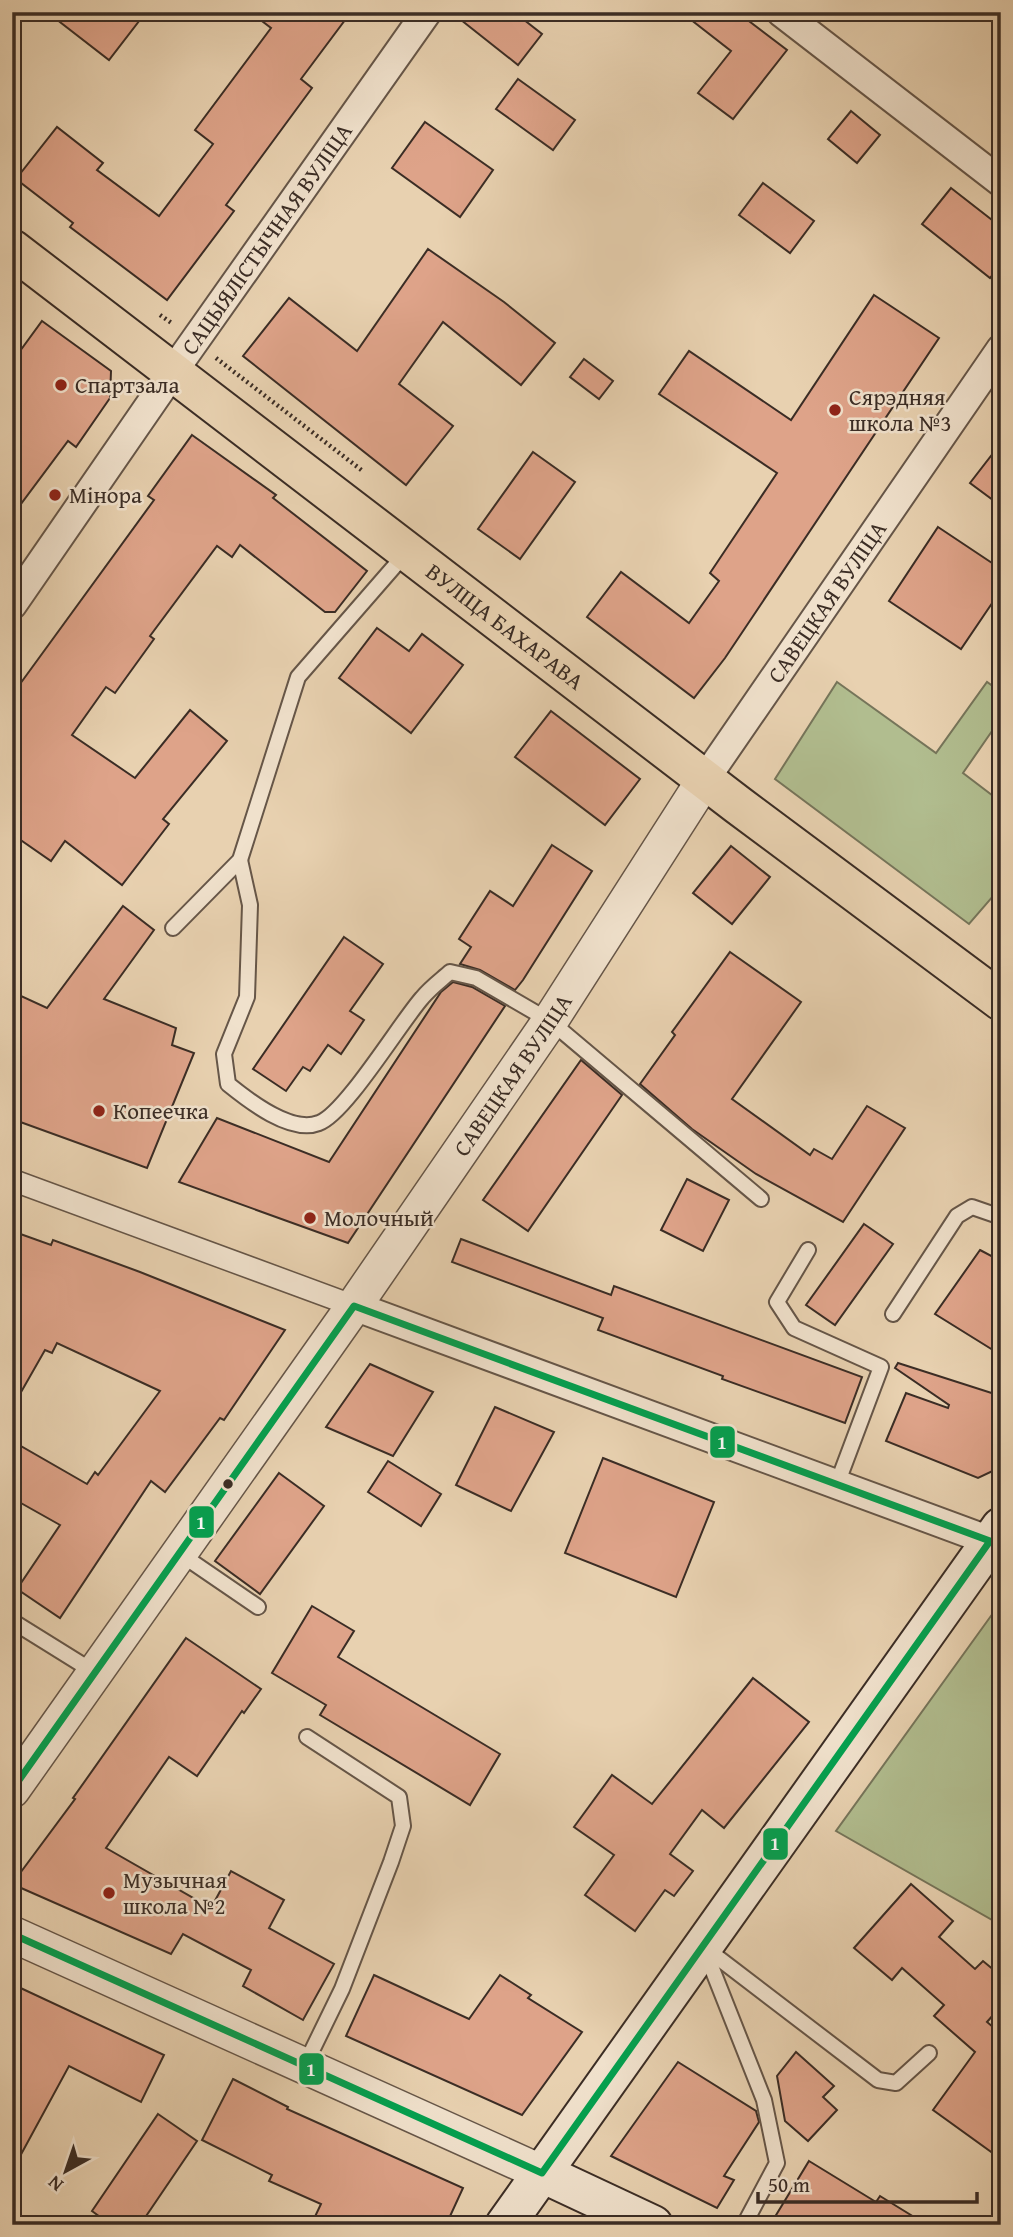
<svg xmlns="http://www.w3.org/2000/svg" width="1013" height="2237" viewBox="0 0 1013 2237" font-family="'Gentium Book Plus',serif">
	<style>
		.green { fill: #b1bd8f; stroke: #76755a; stroke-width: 2 }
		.building { fill: #dea389; stroke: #3b2d25; stroke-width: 2 }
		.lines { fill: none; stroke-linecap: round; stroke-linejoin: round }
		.service-casing { stroke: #665648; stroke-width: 18 }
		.pedestrian-casing { stroke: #665648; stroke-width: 24 }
		.minor-casing { stroke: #665648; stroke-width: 32 }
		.tertiary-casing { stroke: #665648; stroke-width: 38 }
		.secondary-casing { stroke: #3b2d25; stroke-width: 42 }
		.primary-casing { stroke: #3b2d25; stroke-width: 42 }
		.path { stroke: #3b2d25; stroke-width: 4.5; stroke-dasharray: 2 3.5; stroke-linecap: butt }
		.service { stroke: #f0e1cc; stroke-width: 14 }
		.pedestrian { stroke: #f0e1cc; stroke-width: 21 }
		.minor { stroke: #f0e1cc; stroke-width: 28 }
		.tertiary { stroke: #f0e1cc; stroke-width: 35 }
		.secondary { stroke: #f0e1cc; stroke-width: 38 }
		.primary { stroke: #e8d1b0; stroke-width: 38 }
		.bus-1-casing { stroke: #f0e1cc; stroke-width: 12 }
		.bus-1 { stroke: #03a04f; stroke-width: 7 }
		.poi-dot { fill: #8f2418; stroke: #f0e1cc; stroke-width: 2.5 }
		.bus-dot { fill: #3b2d25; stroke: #f0e1cc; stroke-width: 2.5 }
		.labels { text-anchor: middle; stroke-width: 5; stroke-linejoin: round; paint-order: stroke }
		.street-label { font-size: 23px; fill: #3b2d25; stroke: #f0e1cc }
		.poi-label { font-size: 23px; fill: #3b2d25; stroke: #f0e1cc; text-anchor: start }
		.line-badge { stroke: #f0e1cc; stroke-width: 2.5 }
		.badge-label { font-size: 19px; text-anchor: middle; font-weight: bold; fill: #fff }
	</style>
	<rect width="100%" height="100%" fill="#e8d1b0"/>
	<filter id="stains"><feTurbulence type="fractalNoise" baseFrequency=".00286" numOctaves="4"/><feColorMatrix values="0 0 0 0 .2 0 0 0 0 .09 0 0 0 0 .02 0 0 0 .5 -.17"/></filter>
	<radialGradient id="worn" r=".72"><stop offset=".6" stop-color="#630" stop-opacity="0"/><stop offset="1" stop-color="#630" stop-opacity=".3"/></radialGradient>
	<g class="green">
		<polygon points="837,682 936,753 987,682 1001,692 1001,718 963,773 1001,802 1001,887 969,924 775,779"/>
		<polygon points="1001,1602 1001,1925 836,1831"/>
	</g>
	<g class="building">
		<polygon points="47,12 146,12 109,60"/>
		<polygon points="250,12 351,12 301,79 312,88 226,205 234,211 167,300 70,227 73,223 16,179 57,127 103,163 97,170 159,216 213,144 195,130 271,28"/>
		<polygon points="451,12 514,12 542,34 518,65"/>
		<polygon points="681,12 737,12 787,50 733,119 698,93 731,51"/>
		<polygon points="518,79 575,120 553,150 496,109"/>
		<polygon points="851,111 880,135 857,163 828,139"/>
		<polygon points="425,122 493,170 460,217 392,168"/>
		<polygon points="763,183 814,221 790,253 739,215"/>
		<polygon points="951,188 1001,227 1001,264 990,278 922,224"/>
		<polygon points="428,249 504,302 555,343 521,385 443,322 399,384 453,426 406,485 243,356 289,298 357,351"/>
		<polygon points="874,295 939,338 725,658 694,698 587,617 621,572 689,623 719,581 710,573 777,473 659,394 689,351 791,420"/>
		<polygon points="42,321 111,371 110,398 76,447 68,441 12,516 12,362"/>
		<polygon points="584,359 613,381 599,399 570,377"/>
		<polygon points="192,435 276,495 273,498 367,571 335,612 325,612 240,545 232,557 217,546 150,636 154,639 115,693 106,687 72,735 135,778 190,710 227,741 163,819 169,824 122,885 65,841 51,861 12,834 12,695 154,500 148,496"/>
		<polygon points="1001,443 1001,506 970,483"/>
		<polygon points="533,452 575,482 520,559 478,529"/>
		<polygon points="938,527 1001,569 1001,590 961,649 889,601"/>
		<polygon points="377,628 409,651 422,634 463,665 411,733 339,678"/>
		<polygon points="551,711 640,779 605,825 515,757"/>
		<polygon points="552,845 592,871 523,980 515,990 480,970 460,964 471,947 459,939 490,891 513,906"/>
		<polygon points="731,846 770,877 732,924 693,893"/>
		<polygon points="123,906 154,930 104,999 176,1028 172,1045 194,1053 147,1168 12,1119 12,1010 19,995 47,1008"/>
		<polygon points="344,937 383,964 350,1011 364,1020 341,1054 328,1045 310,1071 303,1067 286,1091 253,1069"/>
		<polygon points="730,952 801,1002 732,1099 810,1155 814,1149 832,1159 867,1106 905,1128 843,1222 756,1174 692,1129 640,1084 675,1035 672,1032"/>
		<polygon points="453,982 472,987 505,1006 348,1243 179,1182 217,1118 329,1162 441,992"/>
		<polygon points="581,1060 622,1095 528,1231 483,1200"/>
		<polygon points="687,1179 729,1200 703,1251 661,1230"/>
		<polygon points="864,1224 893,1244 835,1325 806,1305"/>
		<polygon points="12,1231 51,1245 53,1240 140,1272 285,1330 224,1420 220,1418 165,1492 151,1481 60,1618 17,1589 60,1525 12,1498 12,1441 87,1484 95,1472 98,1475 160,1391 57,1343 52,1353 45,1350 12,1408"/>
		<polygon points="461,1239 611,1295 614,1286 862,1377 845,1423 722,1379 723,1376 598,1330 603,1318 452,1262"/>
		<polygon points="980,1250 1001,1261 1001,1355 935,1314"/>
		<polygon points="898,1363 1001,1396 1001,1467 978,1478 886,1441 906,1393 948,1408 949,1405 895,1368"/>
		<polygon points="370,1364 433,1392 393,1456 326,1427"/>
		<polygon points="495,1407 554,1432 511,1511 456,1485"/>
		<polygon points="603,1458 714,1502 676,1597 565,1553"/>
		<polygon points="388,1461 441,1494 421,1526 368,1492"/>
		<polygon points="279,1473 324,1506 260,1594 215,1561"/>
		<polygon points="312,1606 354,1631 338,1657 500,1754 470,1805 320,1715 326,1705 272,1673"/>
		<polygon points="186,1638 261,1689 244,1713 242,1711 197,1776 169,1757 106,1848 211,1908 231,1871 284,1900 269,1928 334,1964 303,2020 243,1986 251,1970 183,1934 171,1954 12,1884 75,1799 73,1798"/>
		<polygon points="753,1678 809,1722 724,1828 702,1810 670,1854 693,1871 674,1896 665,1890 635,1931 585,1895 614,1855 574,1827 612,1775 652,1804"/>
		<polygon points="911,1884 953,1921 939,1937 975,1969 983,1961 1001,1976 1001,2006 987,2022 993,2027 1001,2016 1001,2159 933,2110 975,2052 934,2016 944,2005 902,1968 892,1980 854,1948"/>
		<polygon points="374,1975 469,2019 500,1975 531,1995 528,1998 582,2032 522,2115 346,2036"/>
		<polygon points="12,1984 164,2055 141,2102 69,2066 12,2171"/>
		<polygon points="796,2052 834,2086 823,2097 837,2110 808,2141 785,2121 777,2076"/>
		<polygon points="678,2062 756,2111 759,2122 724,2176 734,2180 717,2208 611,2156"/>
		<polygon points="233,2079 288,2107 287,2109 463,2188 446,2225 311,2225 321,2204 269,2181 272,2175 202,2140"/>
		<polygon points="158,2114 197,2141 140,2225 111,2225 92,2211"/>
		<polygon points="809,2161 876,2202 880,2196 927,2225 770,2225"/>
	</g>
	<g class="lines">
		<g class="service-casing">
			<g id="service">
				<path d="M240,860L250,905L247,997L224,1054L228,1084C249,1101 291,1134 319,1123C345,1114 400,1023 422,998C430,988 441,980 450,972L476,978L550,1021L761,1199"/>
				<polyline points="173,928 240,860 298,677 406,553"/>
				<polyline points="808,1250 777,1302 794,1328 881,1367 837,1484"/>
				<polyline points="893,1314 957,1216 972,1207 1001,1217"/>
				<polyline points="179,1553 258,1607"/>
				<polyline points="12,1621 94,1672"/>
				<polyline points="704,1947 878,2080 896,2083 929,2053"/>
				<polyline points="705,1951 764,2100 777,2163 744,2225"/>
				<polyline points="305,2065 342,1989 391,1862 403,1826 399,1797 307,1737"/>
			</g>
		</g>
		<g class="pedestrian-casing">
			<polyline id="pedestrian" points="12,1180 354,1306"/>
		</g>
		<g class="minor-casing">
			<g id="minor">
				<polyline points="781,12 1001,182"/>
				<path id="s1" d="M12,605L172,373L427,12"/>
				<path id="s2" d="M705,779L1001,349"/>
				<polyline points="354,1306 1001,1545"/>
			</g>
		</g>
		<g class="tertiary-casing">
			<g id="tertiary">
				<path id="s3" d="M12,1790L354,1306L550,1021L705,779"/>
				<polyline points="12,1934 542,2173"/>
			</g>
		</g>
		<g class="secondary-casing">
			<g id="secondary">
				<polyline points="542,2173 653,2225"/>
				<polyline points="505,2225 1001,1527"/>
			</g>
		</g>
		<g class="primary-casing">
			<g id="primary">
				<path id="s4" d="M12,249L738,805L1001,1001"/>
			</g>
		</g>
		<g class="path">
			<polyline points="160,315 173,324"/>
			<polyline points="216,358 364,472"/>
			<polyline points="1000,1476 1001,1477"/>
		</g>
		<use href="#service" class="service"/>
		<use href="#pedestrian" class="pedestrian"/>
		<use href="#minor" class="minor"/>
		<use href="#tertiary" class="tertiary"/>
		<use href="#secondary" class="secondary"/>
		<use href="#primary" class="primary"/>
		<g class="bus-1-casing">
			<polyline id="bus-1" points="12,1790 354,1306 990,1541 542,2173 12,1934"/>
		</g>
		<use href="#bus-1" class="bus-1"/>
	</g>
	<g class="poi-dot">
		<circle cx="61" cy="385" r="7"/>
		<circle cx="835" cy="410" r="7"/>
		<circle cx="55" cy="495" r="7"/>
		<circle cx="99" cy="1111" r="7"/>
		<circle cx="310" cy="1218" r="7"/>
		<circle cx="109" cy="1893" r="7"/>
	</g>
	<circle class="bus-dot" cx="228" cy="1484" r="6"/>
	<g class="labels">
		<g class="street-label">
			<text dy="8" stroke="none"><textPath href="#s1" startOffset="446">САЦЫЯЛІСТЫЧНАЯ ВУЛІЦА</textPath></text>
			<text dy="8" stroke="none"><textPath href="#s2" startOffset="215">САВЕЦКАЯ ВУЛІЦА</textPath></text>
			<text dy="8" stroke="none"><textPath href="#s4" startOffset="621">ВУЛІЦА БАХАРАВА</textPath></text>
			<text dy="8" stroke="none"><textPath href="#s3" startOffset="873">САВЕЦКАЯ ВУЛІЦА</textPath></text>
		</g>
		<g class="poi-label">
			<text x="75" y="393">Спартзала</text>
			<text x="849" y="405">Сярэдняя<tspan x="849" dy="26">школа №3</tspan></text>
			<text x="69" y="503">Мінора</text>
			<text x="113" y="1119">Копеечка</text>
			<text x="324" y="1226">Молочный</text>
			<text x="123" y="1888">Музычная<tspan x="123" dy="26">школа №2</tspan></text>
		</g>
	</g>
	<g class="line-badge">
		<rect x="709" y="1425" width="27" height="34" rx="7" fill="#03a04f"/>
		<rect x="188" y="1505" width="27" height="34" rx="7" fill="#03a04f"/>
		<rect x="762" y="1827" width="27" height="34" rx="7" fill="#03a04f"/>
		<rect x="298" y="2052" width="27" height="34" rx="7" fill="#03a04f"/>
	</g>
	<g class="badge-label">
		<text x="722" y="1449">1</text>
		<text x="201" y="1529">1</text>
		<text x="775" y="1850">1</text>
		<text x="311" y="2076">1</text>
	</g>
	<rect width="1013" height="2237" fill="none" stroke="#e8d1b0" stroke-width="42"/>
	<rect x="14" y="14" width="985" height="2209" fill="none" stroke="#3b2d25" stroke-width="3.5"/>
	<rect x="21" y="21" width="971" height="2195" fill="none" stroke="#3b2d25" stroke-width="2"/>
	<g transform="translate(66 2171) rotate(220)" stroke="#f0e1cc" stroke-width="5" paint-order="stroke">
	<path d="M0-5L12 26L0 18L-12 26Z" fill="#3b2d25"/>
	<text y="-10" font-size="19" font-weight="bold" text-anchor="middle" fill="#3b2d25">N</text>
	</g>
	<path d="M758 2192v10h219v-10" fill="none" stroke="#3b2d25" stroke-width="3.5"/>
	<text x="768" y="2192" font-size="21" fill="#3b2d25" stroke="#f0e1cc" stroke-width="5" paint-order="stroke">50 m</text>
	<rect width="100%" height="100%" filter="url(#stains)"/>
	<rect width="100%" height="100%" fill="url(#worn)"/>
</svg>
